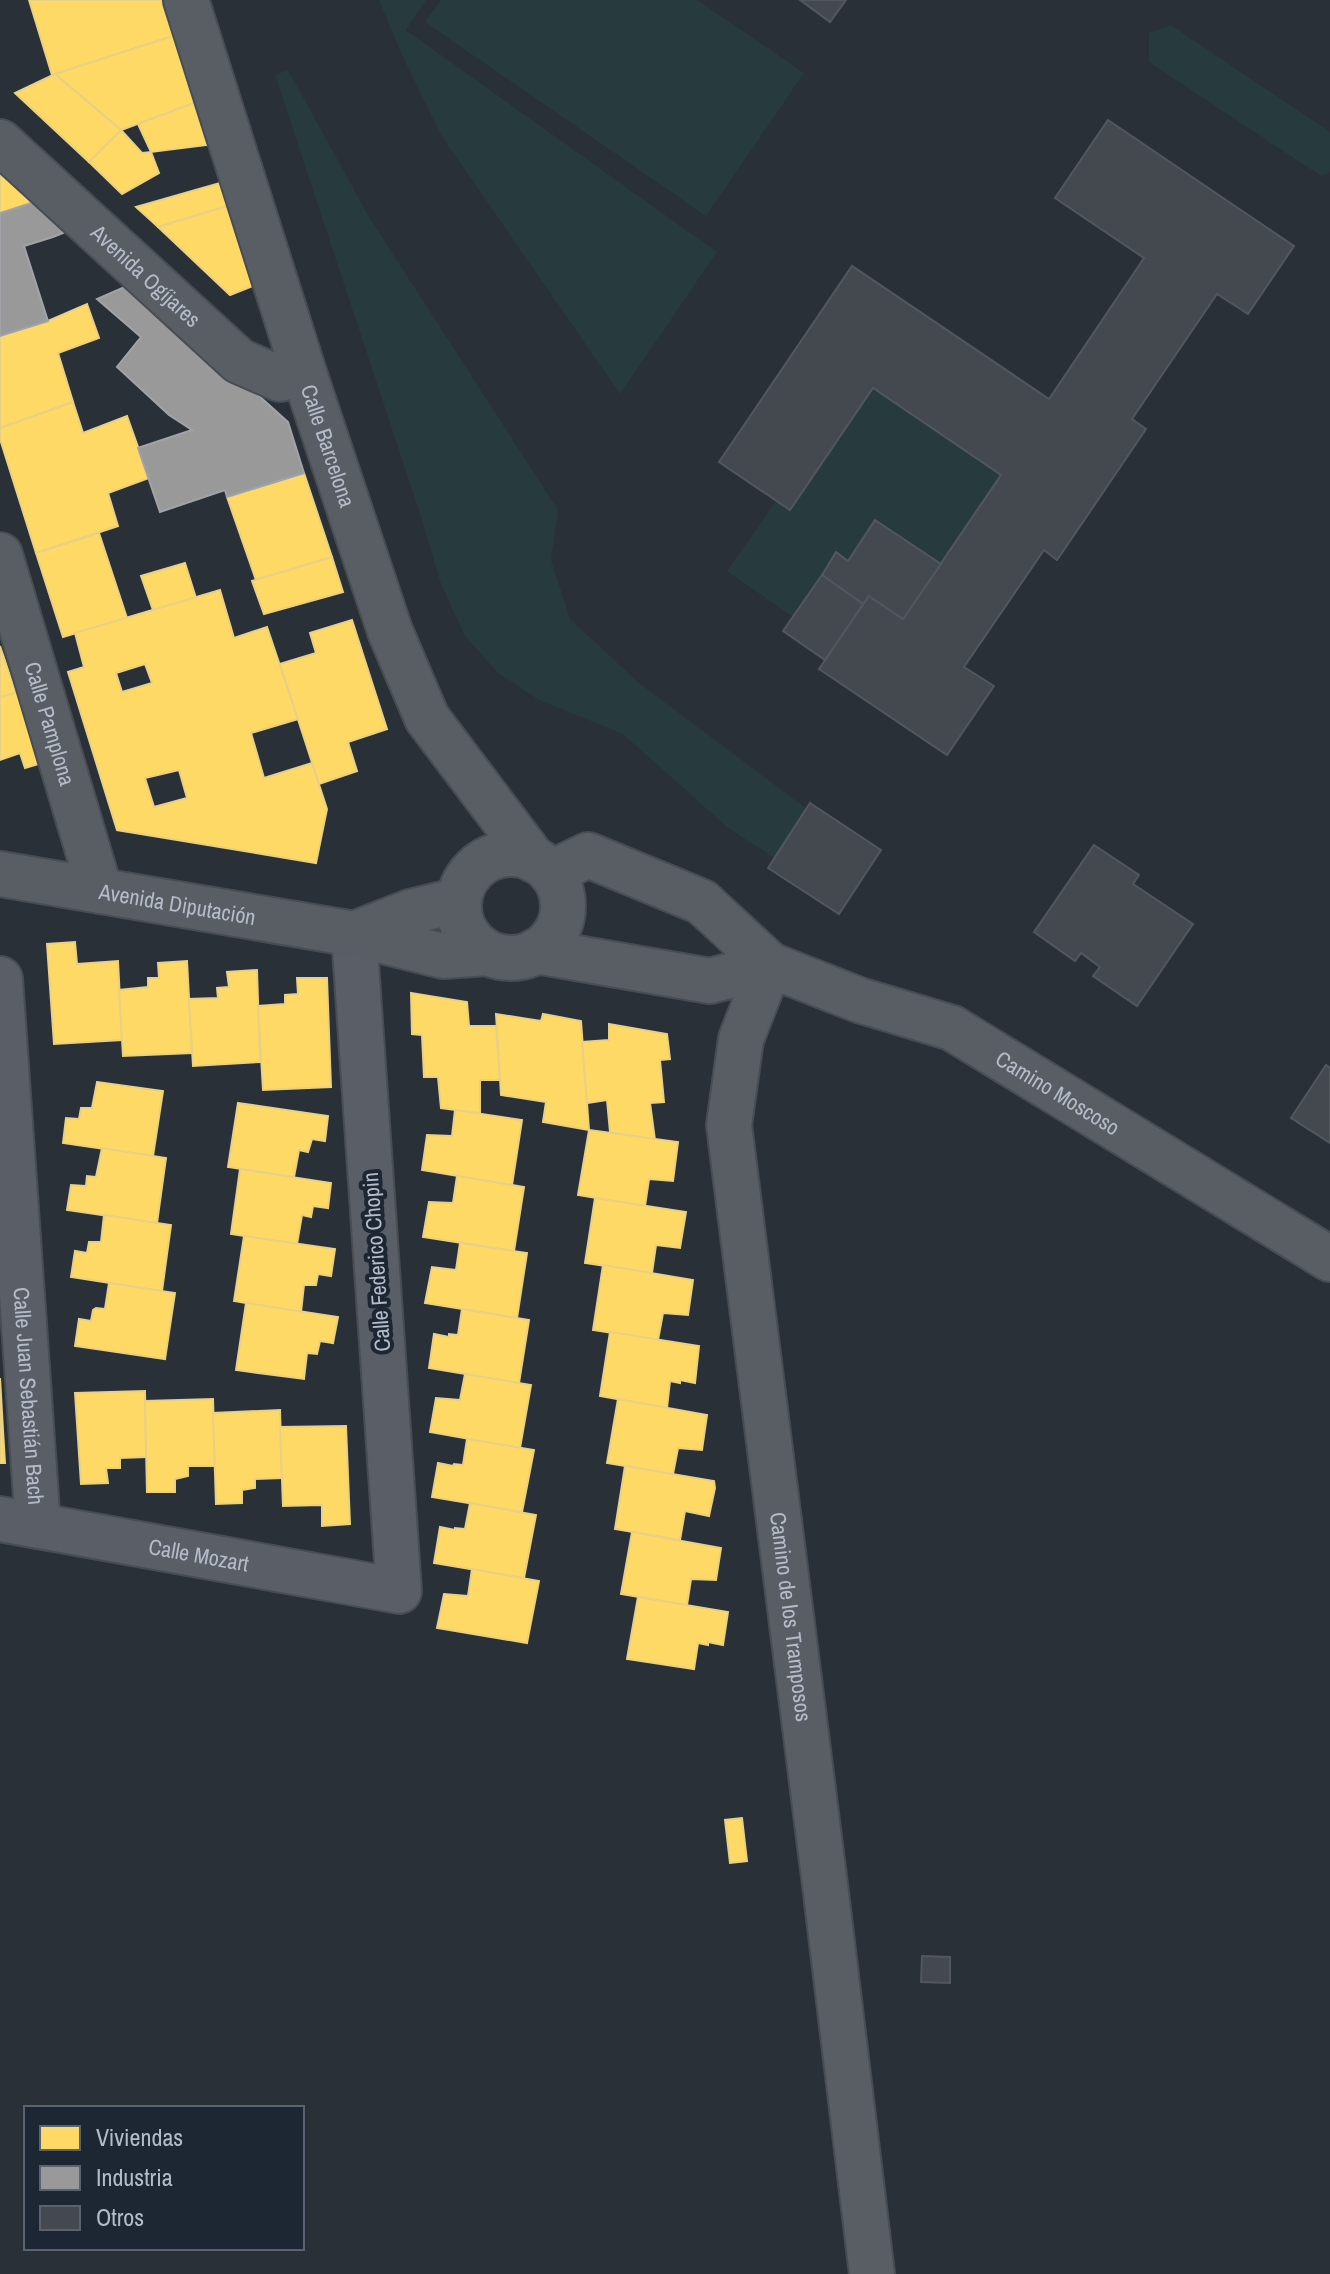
<svg xmlns="http://www.w3.org/2000/svg" width="1330" height="2274" viewBox="0 0 1330 2274" font-family="'Archivo Narrow',sans-serif">
	<style>
		.green { fill: #273a3e }
		.homes { fill: #ffd966; stroke: #e8d084; stroke-width: 2; fill-rule: evenodd }
		.industry { fill: #999; stroke: #a1a4a7; stroke-width: 2 }
		.building { fill: #444950; stroke: #52575f; stroke-width: 2 }
		.lines { fill: none; stroke-linecap: round; stroke-linejoin: round }
		.street-casing { stroke: #484c53; stroke-width: 48 }
		.secondary-casing { stroke: #484c53; stroke-width: 48 }
		.street { stroke: #5a5e66; stroke-width: 44 }
		.secondary { stroke: #595d64; stroke-width: 44 }
		.labels { text-anchor: middle; stroke-width: 8; stroke-linejoin: round; paint-order: stroke }
		.street-label { font-size: 22px; fill: #b4bcc9; stroke: #1d2633 }
	</style>
	<rect width="100%" height="100%" fill="#2a3038"/>
	<g class="green">
		<polygon points="379,0 426,0 406,30 717,252 620,394 441,135 401,53"/>
		<polygon points="441,0 697,0 804,73 706,216 425,22"/>
		<polygon points="1171,25 1330,132 1330,172 1321,176 1149,62 1149,33"/>
		<polygon points="288,70 369,217 558,510 551,560 570,619 639,683 807,809 774,858 727,827 623,734 539,700 498,673 465,636 441,584 422,520 275,75"/>
		<polygon points="873,388 1001,475 941,564 848,561 835,553 793,617 727,571 776,501"/>
	</g>
	<g class="homes">
		<polygon points="29,0 161,0 173,36 52,75"/>
		<polygon points="173,36 194,103 121,130 55,74"/>
		<polygon points="55,74 121,130 89,162 15,93"/>
		<polygon points="194,103 207,145 151,152 138,124"/>
		<polygon points="121,130 142,153 151,152 159,173 122,194 89,162"/>
		<polygon points="0,164 41,200 0,213"/>
		<polygon points="220,183 227,206 158,227 136,207"/>
		<polygon points="227,206 253,286 230,295 158,227"/>
		<polygon points="87,304 99,338 58,353 73,402 0,428 0,336 48,321"/>
		<polygon points="73,402 83,433 127,416 149,478 108,493 118,526 36,553 0,439 0,428"/>
		<polygon points="304,473 332,557 256,580 227,497"/>
		<polygon points="99,533 127,618 63,637 36,553"/>
		<polygon points="332,557 343,592 264,614 252,581"/>
		<polygon points="185,563 196,598 153,610 141,576"/>
		<path d="M220,590L234,638L267,627L298,719L251,733L264,778L312,763L327,809L316,863L117,830L68,672L84,667L75,633ZM145,664L152,683L122,692L116,673ZM179,770L187,798L154,807L145,778Z"/>
		<polygon points="352,620 387,729 348,742 357,771 319,784 280,664 316,653 310,633"/>
		<polygon points="0,646 16,693 0,697"/>
		<polygon points="29,689 52,760 25,768 20,753 0,760 0,697"/>
		<polygon points="75,942 77,964 118,961 122,1040 54,1044 47,944"/>
		<polygon points="187,961 192,1053 123,1056 119,990 148,987 148,978 159,978 158,963"/>
		<polygon points="257,970 260,1062 193,1066 189,999 218,998 217,988 229,987 227,972"/>
		<polygon points="297,978 327,978 331,1087 263,1090 258,1006 285,1004 285,995 298,994"/>
		<polygon points="411,993 467,1002 469,1026 496,1026 500,1080 480,1080 480,1113 441,1108 438,1077 424,1077 422,1035 412,1034"/>
		<polygon points="496,1014 541,1021 543,1014 581,1021 589,1130 543,1122 546,1102 501,1095"/>
		<polygon points="609,1024 667,1034 670,1059 660,1060 664,1102 650,1103 655,1140 610,1132 607,1100 587,1103 582,1042 609,1040"/>
		<polygon points="97,1082 163,1091 153,1156 63,1143 66,1118 79,1119 81,1108 92,1108"/>
		<polygon points="238,1103 328,1116 325,1141 312,1139 308,1152 299,1150 294,1177 228,1167"/>
		<polygon points="455,1110 522,1120 512,1185 422,1170 427,1135 452,1136"/>
		<polygon points="589,1130 678,1142 673,1181 649,1179 645,1206 578,1195"/>
		<polygon points="102,1148 166,1158 157,1223 67,1210 71,1185 86,1186 87,1176 96,1177"/>
		<polygon points="240,1169 331,1183 328,1208 313,1206 311,1217 302,1215 297,1244 231,1234"/>
		<polygon points="457,1176 524,1187 514,1251 423,1237 429,1202 453,1203"/>
		<polygon points="595,1198 686,1212 680,1248 656,1245 652,1273 585,1263"/>
		<polygon points="104,1215 171,1225 162,1291 71,1277 75,1251 87,1253 89,1242 101,1242"/>
		<polygon points="244,1236 335,1249 331,1276 318,1274 316,1285 304,1285 301,1312 234,1301"/>
		<polygon points="460,1243 527,1253 517,1318 425,1303 432,1267 456,1270"/>
		<polygon points="603,1265 693,1280 688,1315 663,1313 658,1340 593,1330"/>
		<polygon points="109,1283 175,1293 165,1359 75,1346 79,1319 91,1321 93,1310 96,1308 105,1309"/>
		<polygon points="246,1303 338,1317 333,1343 320,1341 317,1354 307,1353 304,1379 236,1370"/>
		<polygon points="462,1309 529,1320 519,1383 429,1368 434,1334 449,1337 449,1334 458,1335"/>
		<polygon points="610,1332 699,1346 695,1383 680,1380 680,1383 670,1381 667,1408 600,1396"/>
		<polygon points="465,1374 531,1385 520,1448 430,1432 436,1398 460,1400"/>
		<polygon points="0,1378 3,1430 5,1463 0,1463"/>
		<polygon points="145,1391 146,1457 120,1458 120,1468 106,1468 108,1483 81,1484 75,1393"/>
		<polygon points="213,1399 215,1466 188,1466 188,1476 175,1479 175,1492 147,1492 145,1401"/>
		<polygon points="618,1399 707,1415 702,1450 678,1448 673,1474 607,1463"/>
		<polygon points="280,1410 282,1478 255,1479 255,1488 242,1490 242,1503 216,1504 213,1413"/>
		<polygon points="346,1426 350,1524 322,1526 322,1505 283,1506 280,1427"/>
		<polygon points="467,1439 534,1450 522,1512 432,1497 438,1463 453,1466 454,1464 463,1465"/>
		<polygon points="625,1466 714,1481 715,1488 709,1516 685,1511 680,1540 615,1529"/>
		<polygon points="470,1503 536,1515 524,1578 434,1563 440,1527 455,1530 455,1528 465,1529"/>
		<polygon points="632,1532 721,1548 716,1580 691,1579 687,1605 621,1594"/>
		<polygon points="472,1569 539,1581 527,1643 437,1628 444,1594 468,1596"/>
		<polygon points="638,1597 728,1612 723,1645 708,1642 708,1645 698,1643 694,1669 627,1659"/>
		<polygon points="742,1818 747,1861 730,1863 725,1820"/>
	</g>
	<g class="industry">
		<polygon points="41,200 73,229 53,237 24,246 48,321 0,336 0,213"/>
		<polygon points="134,283 288,422 304,473 227,497 225,490 160,512 138,448 192,430 169,415 117,367 141,337 97,299"/>
	</g>
	<g class="building">
		<polygon points="800,0 846,0 830,22"/>
		<polygon points="1108,120 1294,246 1248,314 1217,294 1132,419 1146,429 1104,491 1057,560 1044,550 964,667 994,686 947,755 819,669 869,596 903,619 1001,475 873,388 790,510 719,462 852,266 1049,399 1144,258 1055,198"/>
		<polygon points="875,520 941,564 903,619 869,596 863,604 822,575 836,552 848,561"/>
		<polygon points="822,575 863,604 825,660 783,631"/>
		<polygon points="810,803 881,850 839,914 768,868"/>
		<polygon points="1094,845 1139,875 1133,884 1193,924 1137,1006 1093,976 1100,967 1081,953 1075,961 1034,932"/>
		<polygon points="1326,1065 1330,1068 1330,1143 1291,1118"/>
		<polygon points="922,1956 950,1957 950,1983 921,1982"/>
	</g>
	<g class="lines">
		<g class="street-casing">
			<g id="street">
				<path id="s1" d="M0,979L38,1526"/>
				<path id="s2" d="M0,1519L399,1591L354,934"/>
			</g>
		</g>
		<g class="secondary-casing">
			<g id="secondary">
				<path id="s3" d="M186,0L304,373L390,631L427,718L534,860"/>
				<path id="s4" d="M0,142L239,361L280,379L304,373"/>
				<path id="s5" d="M0,555L100,891"/>
				<circle cx="511" cy="906" r="52"/>
				<path id="s6" d="M551,873L588,855L702,902L770,965L859,1000L952,1028L1330,1259"/>
				<path id="s7" d="M0,874L354,934L443,956L488,953"/>
				<polyline points="354,934 410,912 459,900"/>
				<polyline points="536,951 710,981 770,965"/>
				<path id="s8" d="M770,965L741,1039L729,1125L826,1893L872,2274"/>
			</g>
		</g>
		<use href="#street" class="street"/>
		<use href="#secondary" class="secondary"/>
	</g>
	<g class="labels">
		<g class="street-label">
			<text dy="8" stroke="none"><textPath href="#s4" startOffset="198">Avenida Ogíjares</textPath></text>
			<text dy="8" stroke="none"><textPath href="#s3" startOffset="468">Calle Barcelona</textPath></text>
			<text dy="8" stroke="none"><textPath href="#s5" startOffset="176">Calle Pamplona</textPath></text>
			<text dy="8" stroke="none"><textPath href="#s7" startOffset="180">Avenida Diputación</textPath></text>
			<text dy="8" stroke="none"><textPath href="#s6" startOffset="574">Camino Moscoso</textPath></text>
			<text transform="translate(376 1262) rotate(-94)" y="8">Calle Federico Chopin</text>
			<text dy="8" stroke="none"><textPath href="#s1" startOffset="418">Calle Juan Sebastián Bach</textPath></text>
			<text dy="8" stroke="none"><textPath href="#s2" startOffset="202">Calle Mozart</textPath></text>
			<text dy="8" stroke="none"><textPath href="#s8" startOffset="662">Camino de los Tramposos</textPath></text>
		</g>
	</g>
	<rect x="24" y="2106" width="280" height="144" fill="#1d2633" stroke="#59626f" stroke-width="2"/>
	<rect x="40" y="2126" width="40" height="24" fill="#ffd966" stroke="#59626f" stroke-width="2"/>
	<text x="96" y="2146" font-size="24" fill="#b4bcc9">Viviendas</text>
	<rect x="40" y="2166" width="40" height="24" fill="#999999" stroke="#59626f" stroke-width="2"/>
	<text x="96" y="2186" font-size="24" fill="#b4bcc9">Industria</text>
	<rect x="40" y="2206" width="40" height="24" fill="#444950" stroke="#59626f" stroke-width="2"/>
	<text x="96" y="2226" font-size="24" fill="#b4bcc9">Otros</text>
</svg>
